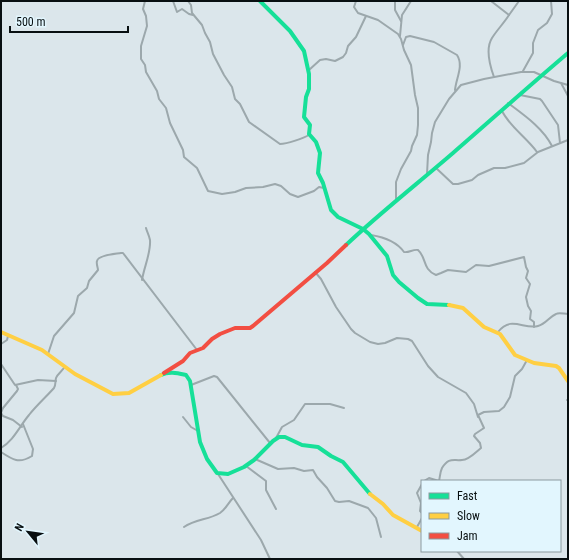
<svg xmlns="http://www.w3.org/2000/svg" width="569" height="560" viewBox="0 0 569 560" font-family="'Roboto Condensed',sans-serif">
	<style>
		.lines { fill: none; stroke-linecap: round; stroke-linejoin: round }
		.street { stroke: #9ca8ac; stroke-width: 2 }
		.fast { stroke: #16e098; stroke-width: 4 }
		.slow { stroke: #ffcf43; stroke-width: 4 }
		.jam { stroke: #f24e42; stroke-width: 4 }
	</style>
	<rect width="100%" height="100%" fill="#dbe6eb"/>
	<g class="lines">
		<g class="street">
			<polyline points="145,1 143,9 146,16 147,26 141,46 141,59 145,65 146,72 157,91 159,99 166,108 170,123 183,150 184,157 197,168 208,191 222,194 235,192 246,188 263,187 275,184 281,186 290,194 298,197 314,191 319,187 324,188"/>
			<polyline points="173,1 177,12 182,9 189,14 193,15"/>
			<path d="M188,1L191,5L192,13L202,25L205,33L210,42L213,54L224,75L232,87L235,99L240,104L249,122L280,144C287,144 304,138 309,135"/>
			<polyline points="356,1 354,7 358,13 378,20 398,34 401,39 404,50 411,65 415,95 418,108 418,125 417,135 412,146 411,151 401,169 396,182 396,200"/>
			<polyline points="395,1 395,10 401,21"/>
			<path d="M491,1L509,15C504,23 497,30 492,38C485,49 490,66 494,77"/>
			<polyline points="509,15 519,1"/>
			<polyline points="400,36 402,15 411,1"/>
			<path d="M403,45L406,37L410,36L434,42L457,55C464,66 456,78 455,90"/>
			<polyline points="309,70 320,60 326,59 335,61 343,57 346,53 348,46 356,37 366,16"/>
			<polyline points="523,71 533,53 533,43 538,30 547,23 552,14 551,1"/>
			<polyline points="561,83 568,96"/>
			<polyline points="520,95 540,99 542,101 558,125 560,143"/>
			<path d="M508,103C524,115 543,128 552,146"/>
			<path d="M502,111C510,127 526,137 537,152"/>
			<polyline points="436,168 453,184 458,184 472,180 478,175 494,168 505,168 524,163 538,152 568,140"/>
			<polyline points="427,174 428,155 431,142 432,133 435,122 449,99 461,85 484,79 521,72 534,72 554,81 568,85"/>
			<path d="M371,235C383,237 397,242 404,252C409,253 413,249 418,250C427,258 422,269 436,275L441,273L448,270L466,272L476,265L489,266L524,257L526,267L528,271L526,278L530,284L526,297L528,306L531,311L530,319L534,322V327"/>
			<polyline points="315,272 321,279 336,307 351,329 355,333 370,342 378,344 385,343 397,338 408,339 412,341 428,366 438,377 466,393 474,404 478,417"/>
			<path d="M142,280C144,267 151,253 150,240C149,235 147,232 146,228"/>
			<path d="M498,332C511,315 524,330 538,326C546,324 549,317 556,314C559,312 564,314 568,314"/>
			<polyline points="1,344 7,340 8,336"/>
			<path d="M48,354L54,336L74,313L78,296L87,288L89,281L98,270C98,268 96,263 97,261C98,255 116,254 121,253H123L197,350"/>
			<polyline points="1,364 15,385 38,380 56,381"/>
			<polyline points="16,385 18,389 17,391 3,408 1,413 3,416 13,420 22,427"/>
			<polyline points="191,385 214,376 217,377 270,443"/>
			<polyline points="567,400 568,400"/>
			<polyline points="183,417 191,427 198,431"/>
			<polyline points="276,438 282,427 294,420 305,404 330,404 344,408"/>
			<path d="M1,448C14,440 19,427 29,415C36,406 46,397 54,388C56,385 55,382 56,378C58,373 63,371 65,366"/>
			<path d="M1,452C13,460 19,464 32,456L33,449L23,424"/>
			<polyline points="255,459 278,469 294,468 304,471 313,470 317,477 327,488 335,501 339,502 349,501 368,508 376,518 381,537"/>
			<polyline points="246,466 266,481 266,490 276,509"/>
			<polyline points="218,474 261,540 270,559"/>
			<path d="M424,481L429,478L439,481C440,477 440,472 442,468C449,457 453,461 462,460C469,460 476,452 481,448L480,443L474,436L475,434L484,428L478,415L484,412L499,411L504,407L510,397L515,376L522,369L527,360"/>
			<polyline points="422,484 417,493 421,503 420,511 422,513"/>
			<path d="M184,527C196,519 208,520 220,513C226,509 228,503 233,498"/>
			<polyline points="417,527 422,518"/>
			<polyline points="457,551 464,559"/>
		</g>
		<g class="fast">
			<polyline points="260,1 290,31 304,51 309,74 309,89 306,97 304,117 310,125 309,134 316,142 320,153 318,173 323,183 331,210 338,217 363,229 369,234 387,256 393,275 399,282 418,298 427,304 449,305"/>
			<path d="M346,245C380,213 417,184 453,153C491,120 529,86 568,53"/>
			<path d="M161,375C169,371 177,373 186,375L190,381L200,442L207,459L217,473L228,474L244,467L254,460L273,441L279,437H285L302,445L318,447L331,456L343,462L370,494"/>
		</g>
		<g class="slow">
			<polyline points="449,305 463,308 484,327 500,334 515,355 534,363 556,366 559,368 568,381"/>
			<polyline points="1,332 42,350 75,374 113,394 129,393 161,375"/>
			<polyline points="370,494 383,504 393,515 422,531"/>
		</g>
		<polyline class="jam" points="164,373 183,361 190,353 203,348 212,339 220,334 235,328 250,328 253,326 327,263 346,245"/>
	</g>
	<rect width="569" height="560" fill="none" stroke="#080f11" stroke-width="4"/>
	<rect x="421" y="480" width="140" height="72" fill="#e2f6fe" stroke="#8b9a9f"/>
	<rect x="429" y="493" width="20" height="6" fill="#16e098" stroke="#8b9a9f"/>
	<text x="457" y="500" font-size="12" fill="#080f11">Fast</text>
	<rect x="429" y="513" width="20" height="6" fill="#ffcf43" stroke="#8b9a9f"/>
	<text x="457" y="520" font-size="12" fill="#080f11">Slow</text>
	<rect x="429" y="533" width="20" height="6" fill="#f24e42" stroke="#8b9a9f"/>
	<text x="457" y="540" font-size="12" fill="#080f11">Jam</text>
	<g transform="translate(28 532) rotate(299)" stroke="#e2f6fe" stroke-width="3" paint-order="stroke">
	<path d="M0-3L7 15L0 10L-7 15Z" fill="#080f11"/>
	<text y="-6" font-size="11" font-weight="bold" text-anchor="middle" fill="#080f11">N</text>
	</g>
	<path d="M10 26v6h118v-6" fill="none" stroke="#080f11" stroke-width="2"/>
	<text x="16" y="26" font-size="12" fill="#080f11" stroke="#e2f6fe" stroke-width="3" paint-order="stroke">500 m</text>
</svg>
